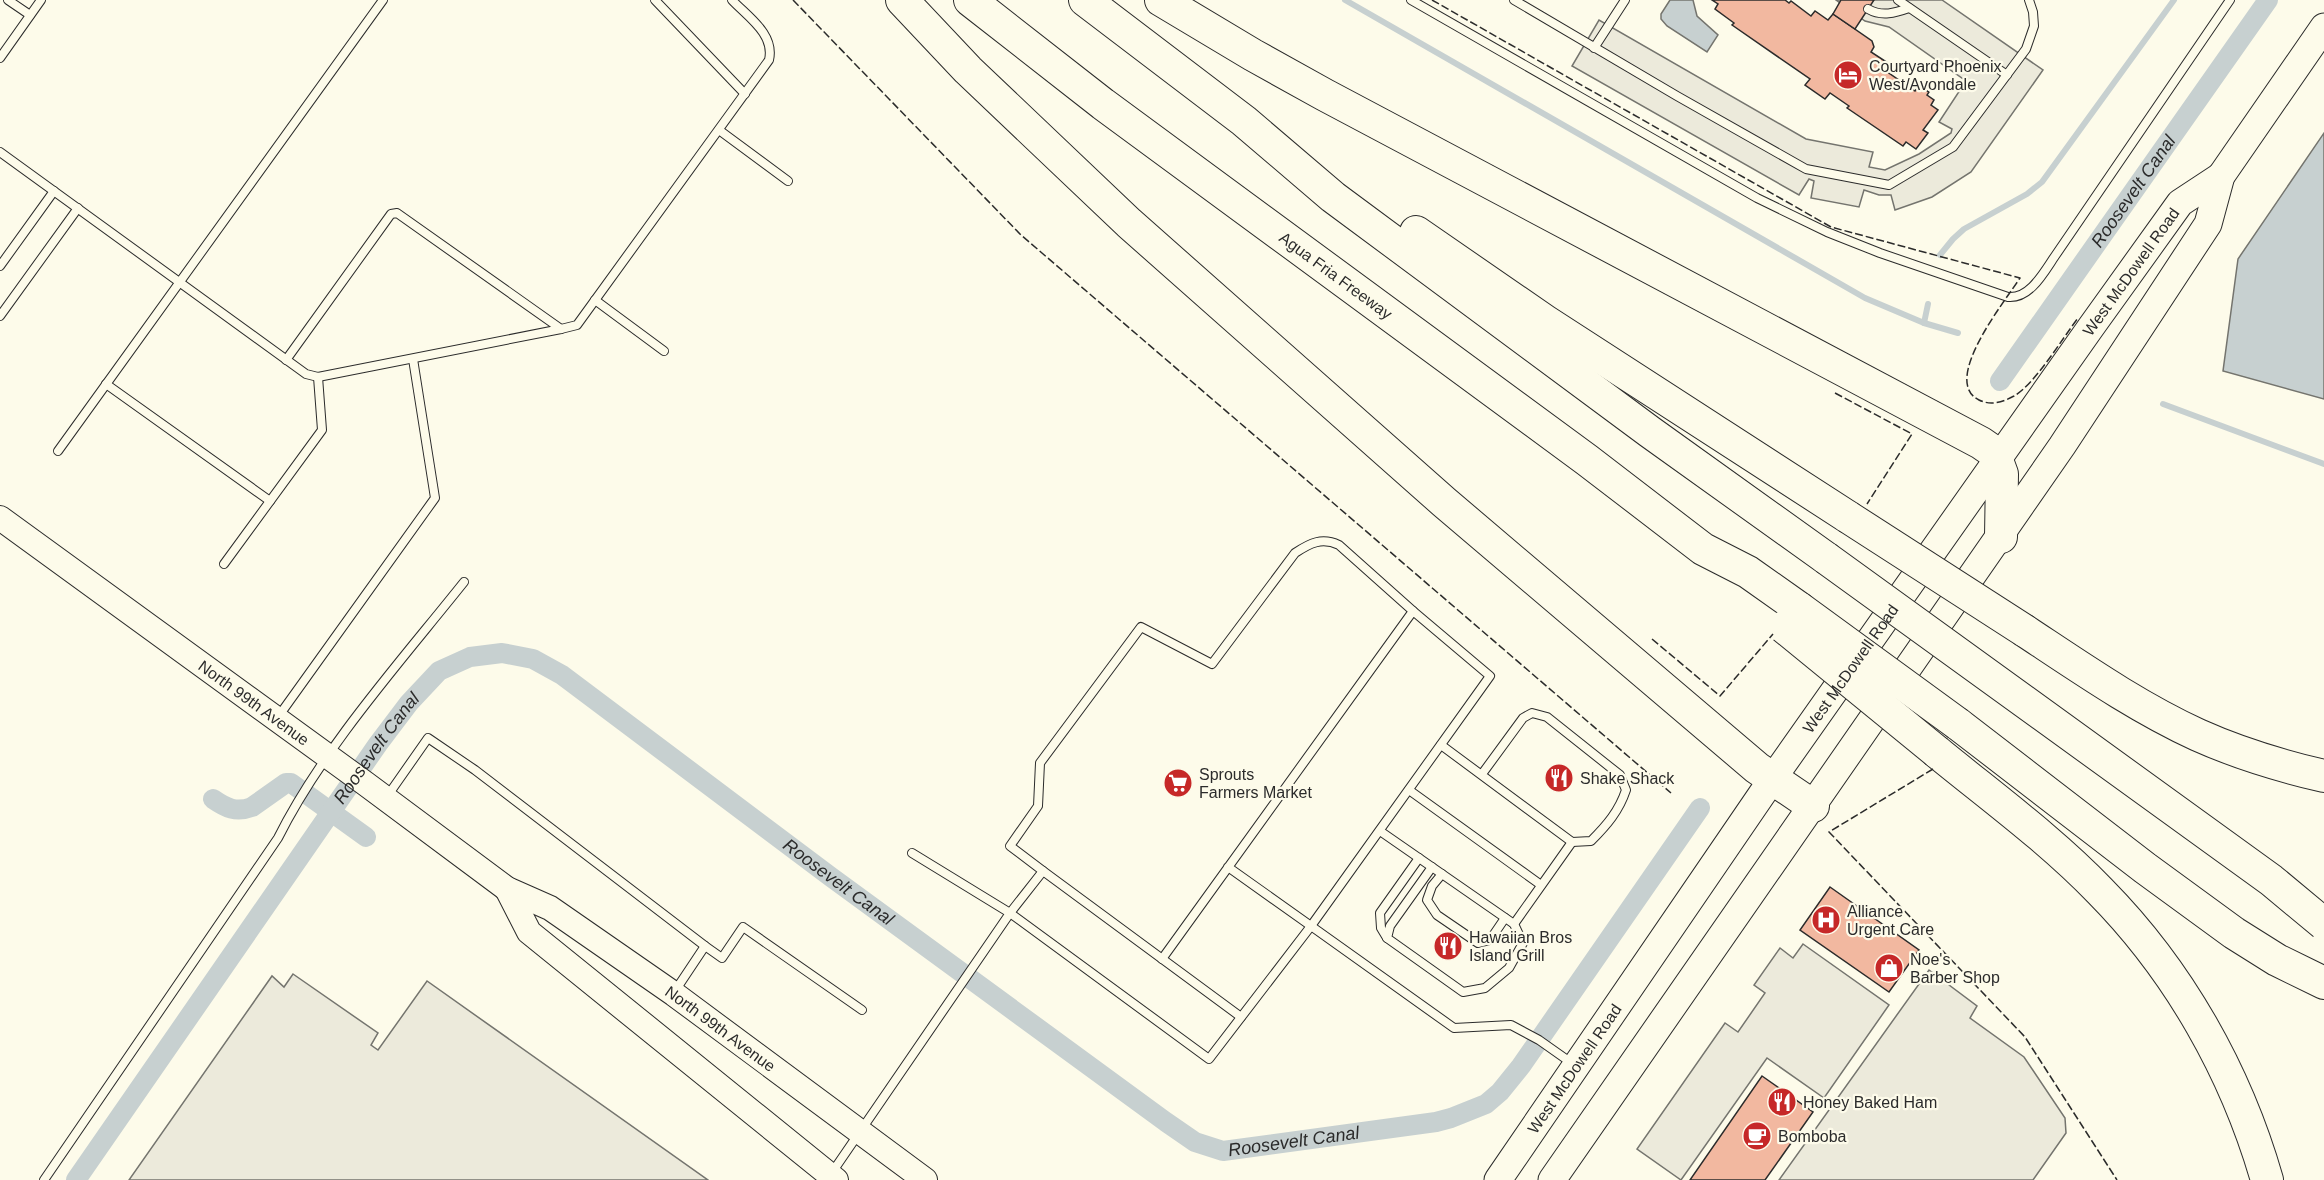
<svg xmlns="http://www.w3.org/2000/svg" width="2324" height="1180" viewBox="0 0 2324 1180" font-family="Helvetica,sans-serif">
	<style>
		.parking { fill: #eceadb; stroke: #74746e; stroke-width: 1.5 }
		.water { fill: #c7d0d0; stroke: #74746e; stroke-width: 1.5 }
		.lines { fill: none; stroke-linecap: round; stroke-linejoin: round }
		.stream { stroke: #c7d0d0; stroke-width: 6 }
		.canal { stroke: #c7d0d0; stroke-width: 20 }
		.building { fill: #f2b8a0; stroke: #2b2b2b; stroke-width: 1.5 }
		.lane-casing { stroke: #2b2b2b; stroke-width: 10 }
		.secondary-casing { stroke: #2b2b2b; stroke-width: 26 }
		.primary-casing { stroke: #2b2b2b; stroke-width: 29 }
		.highway-casing { stroke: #2b2b2b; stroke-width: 34 }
		.lane { stroke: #fdfbea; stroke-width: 8 }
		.secondary { stroke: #fdfbea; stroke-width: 24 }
		.primary { stroke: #fdfbea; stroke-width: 27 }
		.highway { stroke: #fdfbea; stroke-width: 32 }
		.highway-bridge-casing { stroke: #2b2b2b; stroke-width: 34; stroke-linecap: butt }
		.highway-bridge { stroke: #fdfbea; stroke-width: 32 }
		.fence { stroke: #2b2b2b; stroke-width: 1.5; stroke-dasharray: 8 3; stroke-linecap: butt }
		.labels { text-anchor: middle; stroke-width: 4.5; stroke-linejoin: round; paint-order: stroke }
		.poi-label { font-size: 16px; fill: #2b2b2b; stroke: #fdfbea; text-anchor: start }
		.street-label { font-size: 16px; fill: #2b2b2b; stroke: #fdfbea }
		.water-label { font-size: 18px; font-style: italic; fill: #2b2b2b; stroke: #fdfbea }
	</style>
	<rect width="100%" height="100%" fill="#fdfbea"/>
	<g class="parking">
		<polygon points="1836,0 1942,0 2043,70 1971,172 1932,197 1895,210 1891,195 1879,195 1864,190 1859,207 1811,198 1814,181 1809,179 1799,195 1572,66 1599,20 1806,139 1873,152 1869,167 1885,170 1919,154 1951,133 1952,129 1939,122 1966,81 1889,27 1865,21"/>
		<polygon points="1803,944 1889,1005 1824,1098 1767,1058 1681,1180 1637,1149 1725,1023 1738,1032 1765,993 1754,985 1780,948 1793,958"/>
		<polygon points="1929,970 1977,1006 1970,1018 2024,1057 2065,1118 2066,1133 2033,1180 1779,1180"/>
		<polygon points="293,974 378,1033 371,1045 378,1050 427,981 708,1180 129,1180 272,976 284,987"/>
	</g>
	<g class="water">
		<polygon points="1670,0 1693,0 1697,16 1718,35 1707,52 1667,26 1661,19 1661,14"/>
		<polygon points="2324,133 2324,399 2223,371 2238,259"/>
	</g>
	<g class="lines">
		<g class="stream">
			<polyline points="1345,0 1865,298 1924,323 1958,333"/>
			<polyline points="1940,255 1953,239 1964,229 2027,194 2042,182 2174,0"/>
			<polyline points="1924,323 1928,304"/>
			<polyline points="2163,404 2324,464"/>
		</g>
		<g class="canal">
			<path id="s1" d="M2000,381L2268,0"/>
			<path d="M213,799C226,808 236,813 252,807L286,783H291L366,837"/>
			<path id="s2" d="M76,1180L378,744L409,703L439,671L470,657L502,653L533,659L562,675L831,877L1166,1122L1195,1142L1223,1151L1436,1122L1451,1118L1486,1104L1500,1092L1521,1066L1700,808"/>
		</g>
	</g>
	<g class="building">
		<polygon points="1712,0 1785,0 1789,3 1791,1 1811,16 1815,11 1828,20 1833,14 1872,41 1874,47 1871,52 1891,65 1886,71 1915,91 1919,86 1929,92 1927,95 1934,100 1931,105 1938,110 1923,130 1928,133 1916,149 1906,142 1903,146 1847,108 1849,106 1830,93 1825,99 1805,85 1810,79 1732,25 1734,23 1715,9 1718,4"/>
		<polygon points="1841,0 1874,0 1855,29 1833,14"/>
		<polygon points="1830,887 1919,950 1889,992 1800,930"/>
		<polygon points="1762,1076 1813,1112 1765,1180 1690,1180"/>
	</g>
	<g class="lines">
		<g class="lane-casing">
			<g id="lane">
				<polyline points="8,0 30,15"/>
				<polyline points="655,0 745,94"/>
				<path d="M1411,0L1757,198L1827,232L1880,253L2008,297C2030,299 2044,272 2055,256L2230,0"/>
				<polyline points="1514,0 1677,96 1806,169 1889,185 1953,147 2026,49 2034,26 2033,12 2029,0"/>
				<polyline points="1898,0 2007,75"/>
				<path d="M1868,9C1882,17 1895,13 1909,8"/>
				<polyline points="1594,48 1625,0"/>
				<polyline points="0,58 41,0"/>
				<polyline points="719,130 788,181"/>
				<path d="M0,152L306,374L318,377L561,329L577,325L769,60C775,34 748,17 732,0"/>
				<polyline points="0,266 54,191"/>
				<polyline points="595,300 664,351"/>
				<polyline points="0,316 78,208"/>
				<polyline points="286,360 391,214 397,213 561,329"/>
				<polyline points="106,384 270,501"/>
				<polyline points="58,451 383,0"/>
				<polyline points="224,564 322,430 318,377"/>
				<polyline points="278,717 435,498 413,359"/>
				<path d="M1441,745L1572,842L1591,841C1607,825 1619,811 1626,790L1620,775L1547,717L1532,713L1523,718L1482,774"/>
				<polyline points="1409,790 1541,885"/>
				<polyline points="386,798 428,738 475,770 705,946"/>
				<polyline points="1380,831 1514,924 1572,842"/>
				<polyline points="912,853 1010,913 1043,871 1241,1017"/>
				<polyline points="1432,867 1390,926 1387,938 1463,992 1485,988 1509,968 1523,943 1514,924"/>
				<path d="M1043,871L1010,846L1038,806L1040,763L1141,627L1212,664L1295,553C1310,543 1322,537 1339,545L1413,611"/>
				<polyline points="1442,874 1432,886 1427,900 1437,915 1478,943 1490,940 1505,918"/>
				<polyline points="1387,938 1381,928 1380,913 1419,858"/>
				<polyline points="1162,959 1413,611 1490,676 1311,926 1228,867"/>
				<polyline points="675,991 705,946 722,958 743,927 862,1010"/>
				<polyline points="831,1174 1010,913 1209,1059 1311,926 1454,1028 1511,1025 1539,1040 1573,1064"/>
				<path d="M44,1180L278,838C323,748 401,661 464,582"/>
			</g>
		</g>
		<g class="secondary-casing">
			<g id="secondary">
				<path id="s3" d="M0,518L366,784L507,889L550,908L674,994L925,1180"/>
				<polyline points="507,889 529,932 836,1180"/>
			</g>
		</g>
		<g class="primary-casing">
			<g id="primary">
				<path id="s4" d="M1498,1180L1773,778L2091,327L2180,203L2221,176"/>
				<polyline points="1552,1180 2062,446 2208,224 2221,176 2324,27"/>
			</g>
		</g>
		<g class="highway-casing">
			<g id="highway">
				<polyline points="902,0 968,70 1129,223 1444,502 1757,768 1813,806"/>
				<path id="s5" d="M970,0L1103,104L1587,460L1703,549L1748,572L1799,608"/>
				<polyline points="1085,0 1244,121 1333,197 1650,432 1826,558"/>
				<polyline points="1161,0 1253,55 1325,95 1981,443 1994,452 2002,474 2001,537"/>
				<polyline points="1416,232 1545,321 1848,517"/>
				<path d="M2025,631C2081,668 2137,707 2198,735C2238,753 2281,766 2324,776"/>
				<polyline points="1958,724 2145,868 2234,933 2277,960 2324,983"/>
				<path d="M1937,752C1992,797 2051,840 2100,891C2179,971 2236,1072 2267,1180"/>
			</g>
		</g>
		<use href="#lane" class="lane"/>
		<use href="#secondary" class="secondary"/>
		<use href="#primary" class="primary"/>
		<use href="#highway" class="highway"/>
		<g class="highway-bridge-casing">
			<g id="highway-bridge">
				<polyline points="1848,517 2025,631"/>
				<polyline points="1826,558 2271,880 2324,924"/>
				<polyline points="1799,608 1958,724"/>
				<polyline points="1784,627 1937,752"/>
			</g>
		</g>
		<use href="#highway-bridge" class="highway-bridge"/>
		<g class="fence">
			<polyline points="793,0 1021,235 1671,793"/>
			<path d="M1432,0L1831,227L2020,278C2006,300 1940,381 1979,400C1991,406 2003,402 2014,396C2035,384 2062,339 2078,318"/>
			<polyline points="1835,393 1912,434 1867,504"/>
			<polyline points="1652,639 1720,696 1773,634"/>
			<polyline points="1933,769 1829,832 2025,1037 2117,1180"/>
		</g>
	</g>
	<defs>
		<g id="hotel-disc" transform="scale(1.5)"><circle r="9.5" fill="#c62828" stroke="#fdfbea"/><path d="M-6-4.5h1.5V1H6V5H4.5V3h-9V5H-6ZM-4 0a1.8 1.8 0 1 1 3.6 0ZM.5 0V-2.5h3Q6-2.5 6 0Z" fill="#fff"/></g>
		<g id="restaurant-disc" transform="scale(1.5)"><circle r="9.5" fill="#c62828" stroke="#fdfbea"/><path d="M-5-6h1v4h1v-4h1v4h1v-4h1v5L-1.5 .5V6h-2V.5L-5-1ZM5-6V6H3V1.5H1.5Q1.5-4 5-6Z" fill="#fff"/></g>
		<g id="supermarket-disc" transform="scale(1.5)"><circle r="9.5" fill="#c62828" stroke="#fdfbea"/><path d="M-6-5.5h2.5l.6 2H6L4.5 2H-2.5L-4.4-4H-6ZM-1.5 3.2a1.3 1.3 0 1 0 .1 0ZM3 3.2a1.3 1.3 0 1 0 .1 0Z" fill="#fff"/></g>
		<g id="hospital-disc" transform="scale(1.5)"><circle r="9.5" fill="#c62828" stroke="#fdfbea"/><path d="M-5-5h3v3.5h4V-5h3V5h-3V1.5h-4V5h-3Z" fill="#fff"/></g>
		<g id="shop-disc" transform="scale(1.5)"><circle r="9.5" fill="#c62828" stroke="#fdfbea"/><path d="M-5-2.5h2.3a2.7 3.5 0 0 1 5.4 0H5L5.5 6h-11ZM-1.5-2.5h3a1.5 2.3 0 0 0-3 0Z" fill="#fff"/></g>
		<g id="cafe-disc" transform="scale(1.5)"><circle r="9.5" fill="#c62828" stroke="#fdfbea"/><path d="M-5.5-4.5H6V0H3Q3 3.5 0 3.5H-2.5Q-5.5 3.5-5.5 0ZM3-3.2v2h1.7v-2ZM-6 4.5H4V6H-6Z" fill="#fff"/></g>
	</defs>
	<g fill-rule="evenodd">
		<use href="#hotel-disc" x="1848" y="75"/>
		<use href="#restaurant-disc" x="1559" y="778"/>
		<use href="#supermarket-disc" x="1178" y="783"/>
		<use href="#hospital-disc" x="1826" y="920"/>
		<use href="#restaurant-disc" x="1448" y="946"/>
		<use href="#shop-disc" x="1889" y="968"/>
		<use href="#restaurant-disc" x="1782" y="1102"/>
		<use href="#cafe-disc" x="1757" y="1136"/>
	</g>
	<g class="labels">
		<g class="poi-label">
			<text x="1869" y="72">Courtyard Phoenix<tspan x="1869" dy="18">West/Avondale</tspan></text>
			<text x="1199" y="780">Sprouts<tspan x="1199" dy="18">Farmers Market</tspan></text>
			<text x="1580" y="784">Shake Shack</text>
			<text x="1847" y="917">Alliance<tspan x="1847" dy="18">Urgent Care</tspan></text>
			<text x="1469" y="943">Hawaiian Bros<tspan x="1469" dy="18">Island Grill</tspan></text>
			<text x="1910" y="965">Noe's<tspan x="1910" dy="18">Barber Shop</tspan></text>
			<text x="1803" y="1108">Honey Baked Ham</text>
			<text x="1778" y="1142">Bomboba</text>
		</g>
		<g class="street-label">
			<text dy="6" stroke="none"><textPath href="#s4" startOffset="1107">West McDowell Road</textPath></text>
			<text dy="6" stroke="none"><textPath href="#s5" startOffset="458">Agua Fria Freeway</textPath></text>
			<text dy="6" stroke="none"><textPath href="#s4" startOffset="621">West McDowell Road</textPath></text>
			<text dy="6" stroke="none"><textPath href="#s3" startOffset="314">North 99th Avenue</textPath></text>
			<text dy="6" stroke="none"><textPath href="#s3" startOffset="884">North 99th Avenue</textPath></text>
			<text dy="6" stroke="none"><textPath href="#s4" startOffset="135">West McDowell Road</textPath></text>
		</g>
		<g class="water-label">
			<text dy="6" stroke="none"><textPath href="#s1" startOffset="232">Roosevelt Canal</textPath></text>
			<text dy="6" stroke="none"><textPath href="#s2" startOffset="526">Roosevelt Canal</textPath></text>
			<text dy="6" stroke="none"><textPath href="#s2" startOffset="1102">Roosevelt Canal</textPath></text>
			<text dy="6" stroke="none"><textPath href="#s2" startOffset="1644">Roosevelt Canal</textPath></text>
		</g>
	</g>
</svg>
